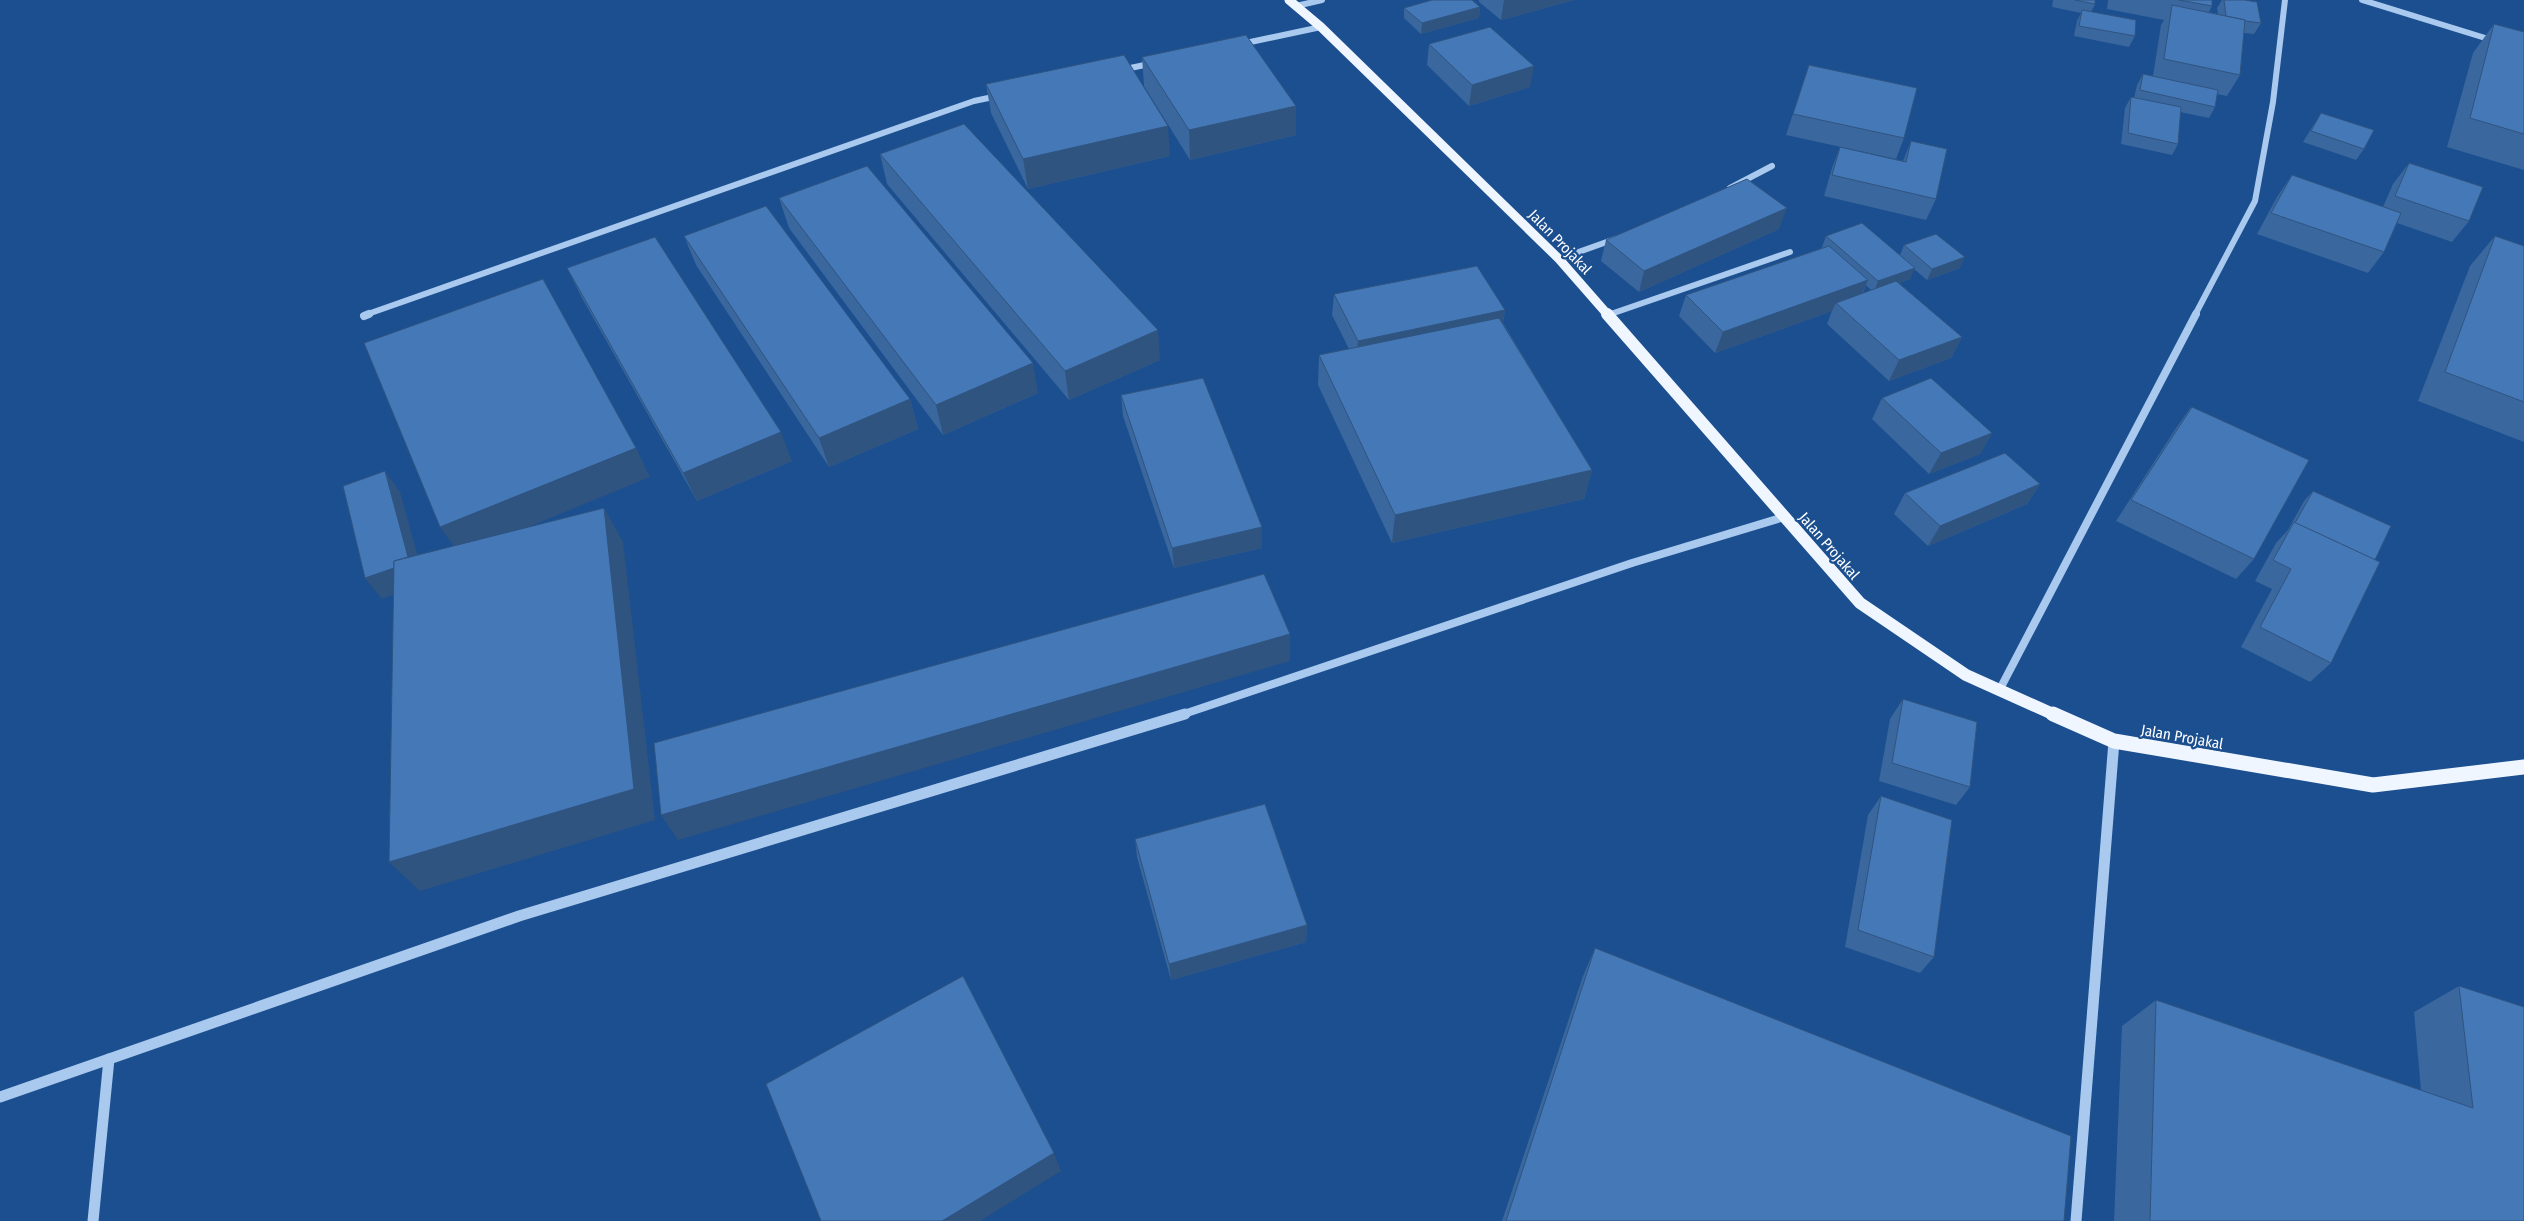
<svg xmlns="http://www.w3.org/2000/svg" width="2524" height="1221" viewBox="0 0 2524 1221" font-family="'Fira Sans Condensed',sans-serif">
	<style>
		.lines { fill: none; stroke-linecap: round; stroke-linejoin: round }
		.minor-far2 { stroke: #a9c9ee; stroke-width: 6 }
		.minor-far1 { stroke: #a9c9ee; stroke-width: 8 }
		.minor { stroke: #a9c9ee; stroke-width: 11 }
		.major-far2 { stroke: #f0f6ff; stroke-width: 9 }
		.major-far1 { stroke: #f0f6ff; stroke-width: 12 }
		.major { stroke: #f0f6ff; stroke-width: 15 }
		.wall { fill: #3a679d; fill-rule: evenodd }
		.shaded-wall { fill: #305480 }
		.building { fill: #4478b7; stroke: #305480 }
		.labels { text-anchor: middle; stroke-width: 4.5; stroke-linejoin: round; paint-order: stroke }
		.street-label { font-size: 15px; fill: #fff; stroke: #1b4f8f }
	</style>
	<rect width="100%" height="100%" fill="#1b4f8f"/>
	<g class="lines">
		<g class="minor-far2">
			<polyline points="2362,0 2495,41"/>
			<polyline points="1296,6 1322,0"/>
			<polyline points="1241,44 1321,27"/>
			<polyline points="1121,70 1154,63"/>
			<polyline points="1730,188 1772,166"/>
			<polyline points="1559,259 1615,239"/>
			<polyline points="365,315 974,101 998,96"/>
			<polyline points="1608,315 1790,252"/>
			<polyline points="2195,315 2255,201 2273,102 2285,0"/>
		</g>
		<g class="minor-far1">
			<polyline points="1608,315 1610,314"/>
			<polyline points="364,316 369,314"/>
			<polyline points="2000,689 2196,314"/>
			<polyline points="1181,715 1632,563 1784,517"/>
		</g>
		<g class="minor">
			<polyline points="0,1097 519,916 1185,714"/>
			<polyline points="93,1221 109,1059"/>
			<polyline points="2076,1221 2114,741"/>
		</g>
		<polyline class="major-far2" points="1289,0 1321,27 1559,259 1608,315"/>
		<polyline class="major-far1" points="1607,314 1860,603 1966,675 2055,715"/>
		<polyline class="major" points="2053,714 2114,741 2373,785 2524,767"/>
	</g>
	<g class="wall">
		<polygon points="1479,0 1574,0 1501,20 1479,2"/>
		<polygon points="2053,0 2095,0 2095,4 2091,12 2135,36 2129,47 2074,36 2077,21 2081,13 2052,7"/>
		<polygon points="2108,0 2212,0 2212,6 2209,12 2218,14 2217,8 2222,0 2244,0 2261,23 2254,34 2244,33 2240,75 2227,96 2217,94 2215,107 2209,118 2180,112 2178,144 2172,155 2121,144 2125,108 2131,97 2134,98 2137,85 2143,74 2153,76 2161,25 2164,20 2107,9"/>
		<polygon points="1480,7 1479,18 1421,34 1404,18 1404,8"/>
		<polygon points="2494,24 2524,32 2524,170 2447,147 2473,53"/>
		<polygon points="1429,44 1530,87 1469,106 1427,65"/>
		<polygon points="1142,57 1296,106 1296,135 1190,160 1144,86"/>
		<polygon points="1809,65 1904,138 1896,159 1786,135"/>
		<polygon points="986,84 1170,156 1028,189 991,113"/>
		<polygon points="2321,113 2364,149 2356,160 2303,142 2314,124"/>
		<polygon points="1911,141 1936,199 1926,220 1824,196 1832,168 1840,147 1903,161"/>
		<polygon points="880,154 1160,360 1069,400 887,184"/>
		<polygon points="2409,163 2469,221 2452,242 2397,223 2384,252 2368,273 2257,234 2277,197 2292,175 2383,207 2393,184"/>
		<polygon points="779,198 1038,393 943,435 789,228"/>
		<polygon points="1779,229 1639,292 1601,261 1606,240"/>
		<polygon points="684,236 910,399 918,429 829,467 696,265"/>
		<path d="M1826,236L1900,255L1904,245L1960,268L1927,280L1914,269L1910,279L1899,283L1962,337L1951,358L1889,381L1827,324L1832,311L1715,353L1679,316L1686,295L1822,248V247ZM1866,285L1871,290L1863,293Z"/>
		<polygon points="2495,236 2524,246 2524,442 2418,401 2470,266"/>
		<polygon points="567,268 792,461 697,501 582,298"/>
		<polygon points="1334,294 1505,310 1503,323 1592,470 1584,499 1392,543 1318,385 1319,355 1349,349 1332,315"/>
		<polygon points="1121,395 1262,527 1262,548 1174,568 1123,416"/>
		<polygon points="1882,398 1992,433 1980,454 1929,474 1872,419"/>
		<polygon points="2191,407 2254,559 2236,579 2116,521 2176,428"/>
		<polygon points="2040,484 2027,504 1928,546 1894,514 1905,493"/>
		<polygon points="2313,491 2375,560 2331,663 2310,682 2241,647 2272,589 2255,581 2276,543 2288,530 2304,501"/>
		<polygon points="1903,699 1970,787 1956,805 1879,781 1890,719"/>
		<polygon points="1881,796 1934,957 1920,973 1845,947 1868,815"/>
		<polygon points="1135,839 1307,925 1306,942 1171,980 1137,857"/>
		<polygon points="1595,948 2064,1221 1502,1221 1583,976"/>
		<polygon points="2459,986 2524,1221 2114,1221 2122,1026 2156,1000 2421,1090 2414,1012"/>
	</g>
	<g class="shaded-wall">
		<polygon points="1504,0 1574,0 1501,20"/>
		<polygon points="1480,7 1479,18 1421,34 1422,23"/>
		<polygon points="1534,66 1530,87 1469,106 1472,85"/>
		<polygon points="1296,106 1296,135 1190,160 1189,130"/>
		<polygon points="1168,126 1170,156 1028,189 1023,159"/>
		<polygon points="1787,208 1779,229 1639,292 1644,271"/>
		<polygon points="1965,257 1960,268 1927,280 1932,269"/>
		<polygon points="1915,268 1910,279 1874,292 1878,281"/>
		<polygon points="1868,280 1859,301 1836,303 1832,311 1715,353 1723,332"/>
		<polygon points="1505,310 1501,332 1356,362 1358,341"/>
		<polygon points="1158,330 1160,360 1069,400 1065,371"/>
		<polygon points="1962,337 1951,358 1889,381 1899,360"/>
		<polygon points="1033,363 1038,393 943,435 936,405"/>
		<polygon points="910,399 918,429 829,467 819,438"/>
		<polygon points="781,432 792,461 697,501 683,473"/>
		<polygon points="1992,433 1980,454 1929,474 1941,453"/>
		<polygon points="636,448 650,477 460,555 440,527"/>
		<polygon points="1592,470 1584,499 1392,543 1395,515"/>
		<polygon points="385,471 400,492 425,582 382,599 365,578"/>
		<polygon points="2040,484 2027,504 1928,546 1940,526"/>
		<polygon points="604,508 623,542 655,820 420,891 389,862"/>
		<polygon points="1262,527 1262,548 1174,568 1172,548"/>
		<polygon points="1290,634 1290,661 678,840 661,815"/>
		<polygon points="1307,925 1306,942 1171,980 1169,964"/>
		<polygon points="1054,1153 1061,1171 980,1221 942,1221"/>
	</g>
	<g class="building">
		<polygon points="1432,0 1472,0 1480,7 1422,23 1404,8"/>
		<polygon points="2075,0 2095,0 2095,4"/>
		<polygon points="2179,0 2212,0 2212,6"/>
		<polygon points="2224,0 2244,0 2257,2 2261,23 2245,21 2245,20 2226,16"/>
		<polygon points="2172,5 2245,20 2240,75 2164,59"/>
		<polygon points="2082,10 2136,20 2135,36 2079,26"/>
		<polygon points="2494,24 2524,32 2524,134 2470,118"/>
		<polygon points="1490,27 1534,66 1472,85 1429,44"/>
		<polygon points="1246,35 1296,106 1189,130 1142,57"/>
		<polygon points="1124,55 1168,126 1023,159 986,84"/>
		<polygon points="1809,65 1917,88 1904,138 1793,114"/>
		<polygon points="2143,74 2218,90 2215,107 2140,90"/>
		<polygon points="2131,97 2181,107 2178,144 2128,133"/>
		<polygon points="2321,113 2374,130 2364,149 2311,131"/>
		<polygon points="964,124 1158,330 1065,371 880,154"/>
		<polygon points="1911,141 1947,149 1936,199 1832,175 1840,147 1906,162"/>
		<polygon points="2409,163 2483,187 2469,221 2395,196"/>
		<polygon points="867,166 1033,363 936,405 779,198"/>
		<polygon points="2292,175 2401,213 2384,252 2271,213"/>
		<polygon points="1747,179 1787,208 1644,271 1606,240"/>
		<polygon points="766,206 910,399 819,438 684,236"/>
		<polygon points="1862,223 1915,268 1878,281 1826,236"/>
		<polygon points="1936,234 1965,257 1932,269 1904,245"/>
		<polygon points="2495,236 2524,246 2524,402 2445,372"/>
		<polygon points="655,237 781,432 683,473 567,268"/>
		<polygon points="1829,246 1868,280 1723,332 1686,295"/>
		<polygon points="1477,266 1505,310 1358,341 1334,294"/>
		<polygon points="543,279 636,448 440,527 364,343"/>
		<polygon points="1896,281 1962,337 1899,360 1836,303"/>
		<polygon points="1499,318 1592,470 1395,515 1319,355"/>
		<polygon points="1203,378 1262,527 1172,548 1121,395"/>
		<polygon points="1931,378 1992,433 1941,453 1882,398"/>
		<polygon points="2192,407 2309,460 2254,559 2131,500"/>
		<polygon points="2005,453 2040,484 1940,526 1905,493"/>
		<polygon points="385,471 408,557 394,561 394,568 365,578 343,486"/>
		<polygon points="2313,491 2391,526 2375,560 2295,523"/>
		<polygon points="604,508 634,789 389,862 394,561"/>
		<polygon points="2294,522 2380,562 2331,663 2260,627 2291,569 2273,560"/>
		<polygon points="1264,574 1290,634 661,815 654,743"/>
		<polygon points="1903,699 1977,722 1970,787 1892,763"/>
		<polygon points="1881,796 1952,820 1934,957 1858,930"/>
		<polygon points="1265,804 1307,925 1169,964 1135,839"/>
		<polygon points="1595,948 2071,1136 2064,1221 1506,1221"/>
		<polygon points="963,976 1054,1153 942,1221 821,1221 766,1084"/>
		<polygon points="2459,986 2524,1007 2524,1221 2150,1221 2156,1000 2473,1108"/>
	</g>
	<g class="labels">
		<g class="street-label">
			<text transform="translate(1560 242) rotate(46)" y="5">Jalan Projakal</text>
			<text transform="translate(1829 546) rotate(49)" y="5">Jalan Projakal</text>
			<text transform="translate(2182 737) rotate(10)" y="5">Jalan Projakal</text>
		</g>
	</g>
</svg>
